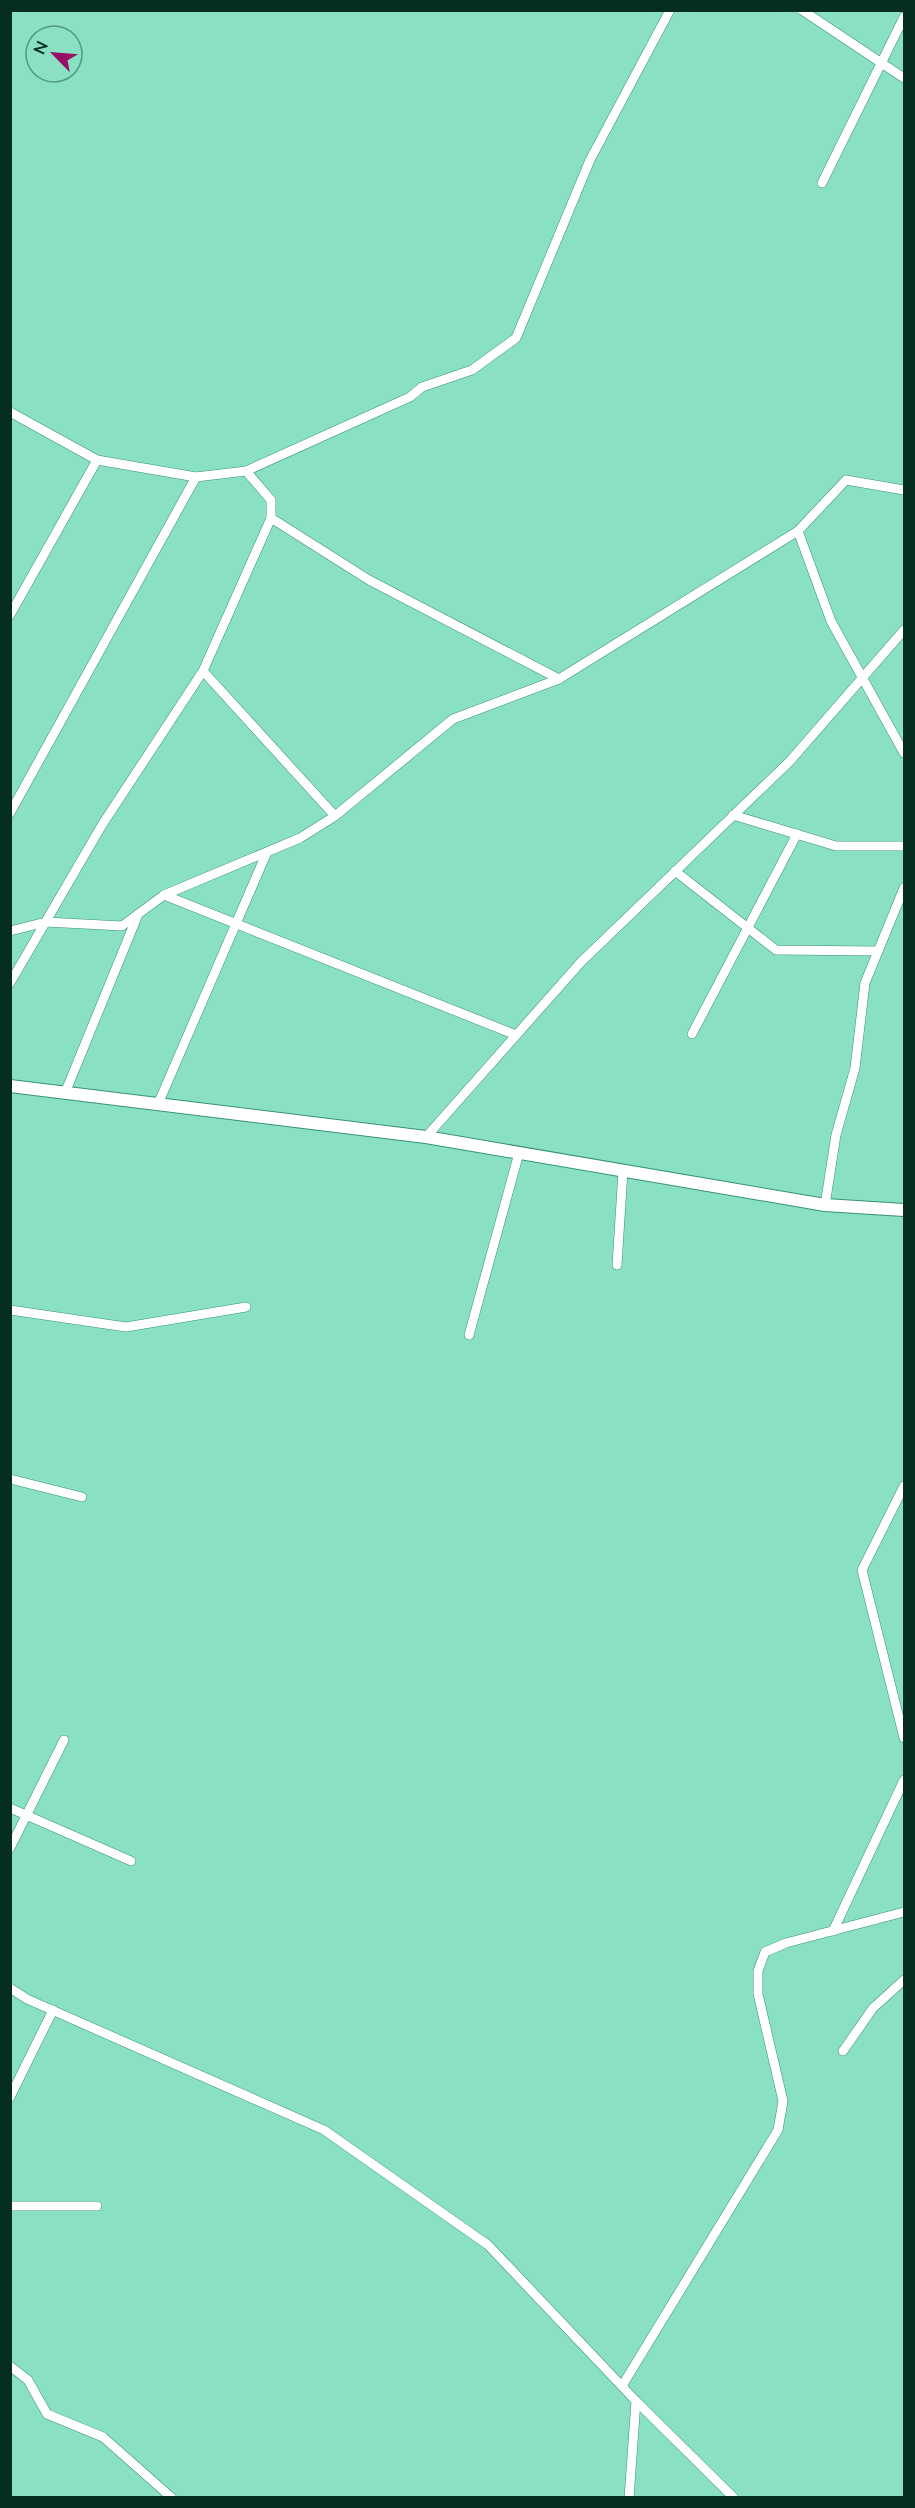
<svg xmlns="http://www.w3.org/2000/svg" width="915" height="2508" viewBox="0 0 915 2508" font-family="Lato,sans-serif">
	<style>
		.lines { fill: none; stroke-linecap: round; stroke-linejoin: round }
		.street-casing { stroke: #389277; stroke-width: 10 }
		.secondary-casing { stroke: #389277; stroke-width: 14 }
		.street { stroke: #fff; stroke-width: 9 }
		.secondary { stroke: #fff; stroke-width: 12 }
	</style>
	<rect width="100%" height="100%" fill="#89e0c2"/>
	<g class="lines">
		<g class="street-casing">
			<g id="street">
				<polyline points="802,10 904,78"/>
				<polyline points="822,183 904,17"/>
				<polyline points="10,412 97,460 196,477"/>
				<polyline points="271,518 369,580 559,679"/>
				<polyline points="798,531 831,621 904,753"/>
				<polyline points="10,615 97,460"/>
				<polyline points="203,671 335,816"/>
				<polyline points="10,813 196,477 246,471 410,397 422,387 472,370 516,338 590,160 670,10"/>
				<polyline points="733,815 836,846 904,846"/>
				<polyline points="675,871 776,950 878,951"/>
				<polyline points="164,895 516,1035"/>
				<polyline points="10,931 46,922 122,926 164,895 300,838 335,816 453,719 559,679 798,531 846,480 904,490"/>
				<polyline points="10,983 102,825 203,671 271,518 271,500 246,471"/>
				<polyline points="692,1034 797,834"/>
				<polyline points="65,1093 137,917"/>
				<polyline points="158,1104 267,852"/>
				<polyline points="426,1137 581,962 790,761 904,630"/>
				<polyline points="825,1205 836,1135 855,1068 865,983 904,888"/>
				<polyline points="617,1265 623,1171"/>
				<polyline points="10,1310 126,1327 246,1307"/>
				<polyline points="469,1335 519,1153"/>
				<polyline points="10,1479 82,1497"/>
				<polyline points="904,1486 862,1570 904,1738"/>
				<polyline points="10,1808 131,1861"/>
				<polyline points="10,1848 64,1740"/>
				<polyline points="833,1931 904,1780"/>
				<polyline points="10,1988 27,1999 324,2130 488,2245 636,2401 734,2498"/>
				<polyline points="843,2051 873,2008 904,1980"/>
				<polyline points="10,2097 53,2010"/>
				<polyline points="10,2206 97,2206"/>
				<polyline points="10,2366 28,2380 47,2414 103,2437 172,2498"/>
				<polyline points="622,2386 778,2130 783,2101 758,1994 758,1971 765,1952 786,1943 904,1912"/>
				<polyline points="629,2498 636,2401"/>
			</g>
		</g>
		<g class="secondary-casing">
			<polyline id="secondary" points="10,1086 426,1137 825,1205 904,1210"/>
		</g>
		<use href="#street" class="street"/>
		<use href="#secondary" class="secondary"/>
	</g>
	<rect width="915" height="2508" fill="none" stroke="#062d22" stroke-width="24"/>
	<g transform="translate(54 54) rotate(295)"><circle r="28" fill="#89e0c2" stroke="#559882" stroke-width="1.5"/>
	<path d="M0-4.5L10 22L0 15L-10 22Z" fill="#980f64"/>
	<text y="-9" font-size="16" font-weight="bold" text-anchor="middle" fill="#062d22">N</text>
	</g>
</svg>
